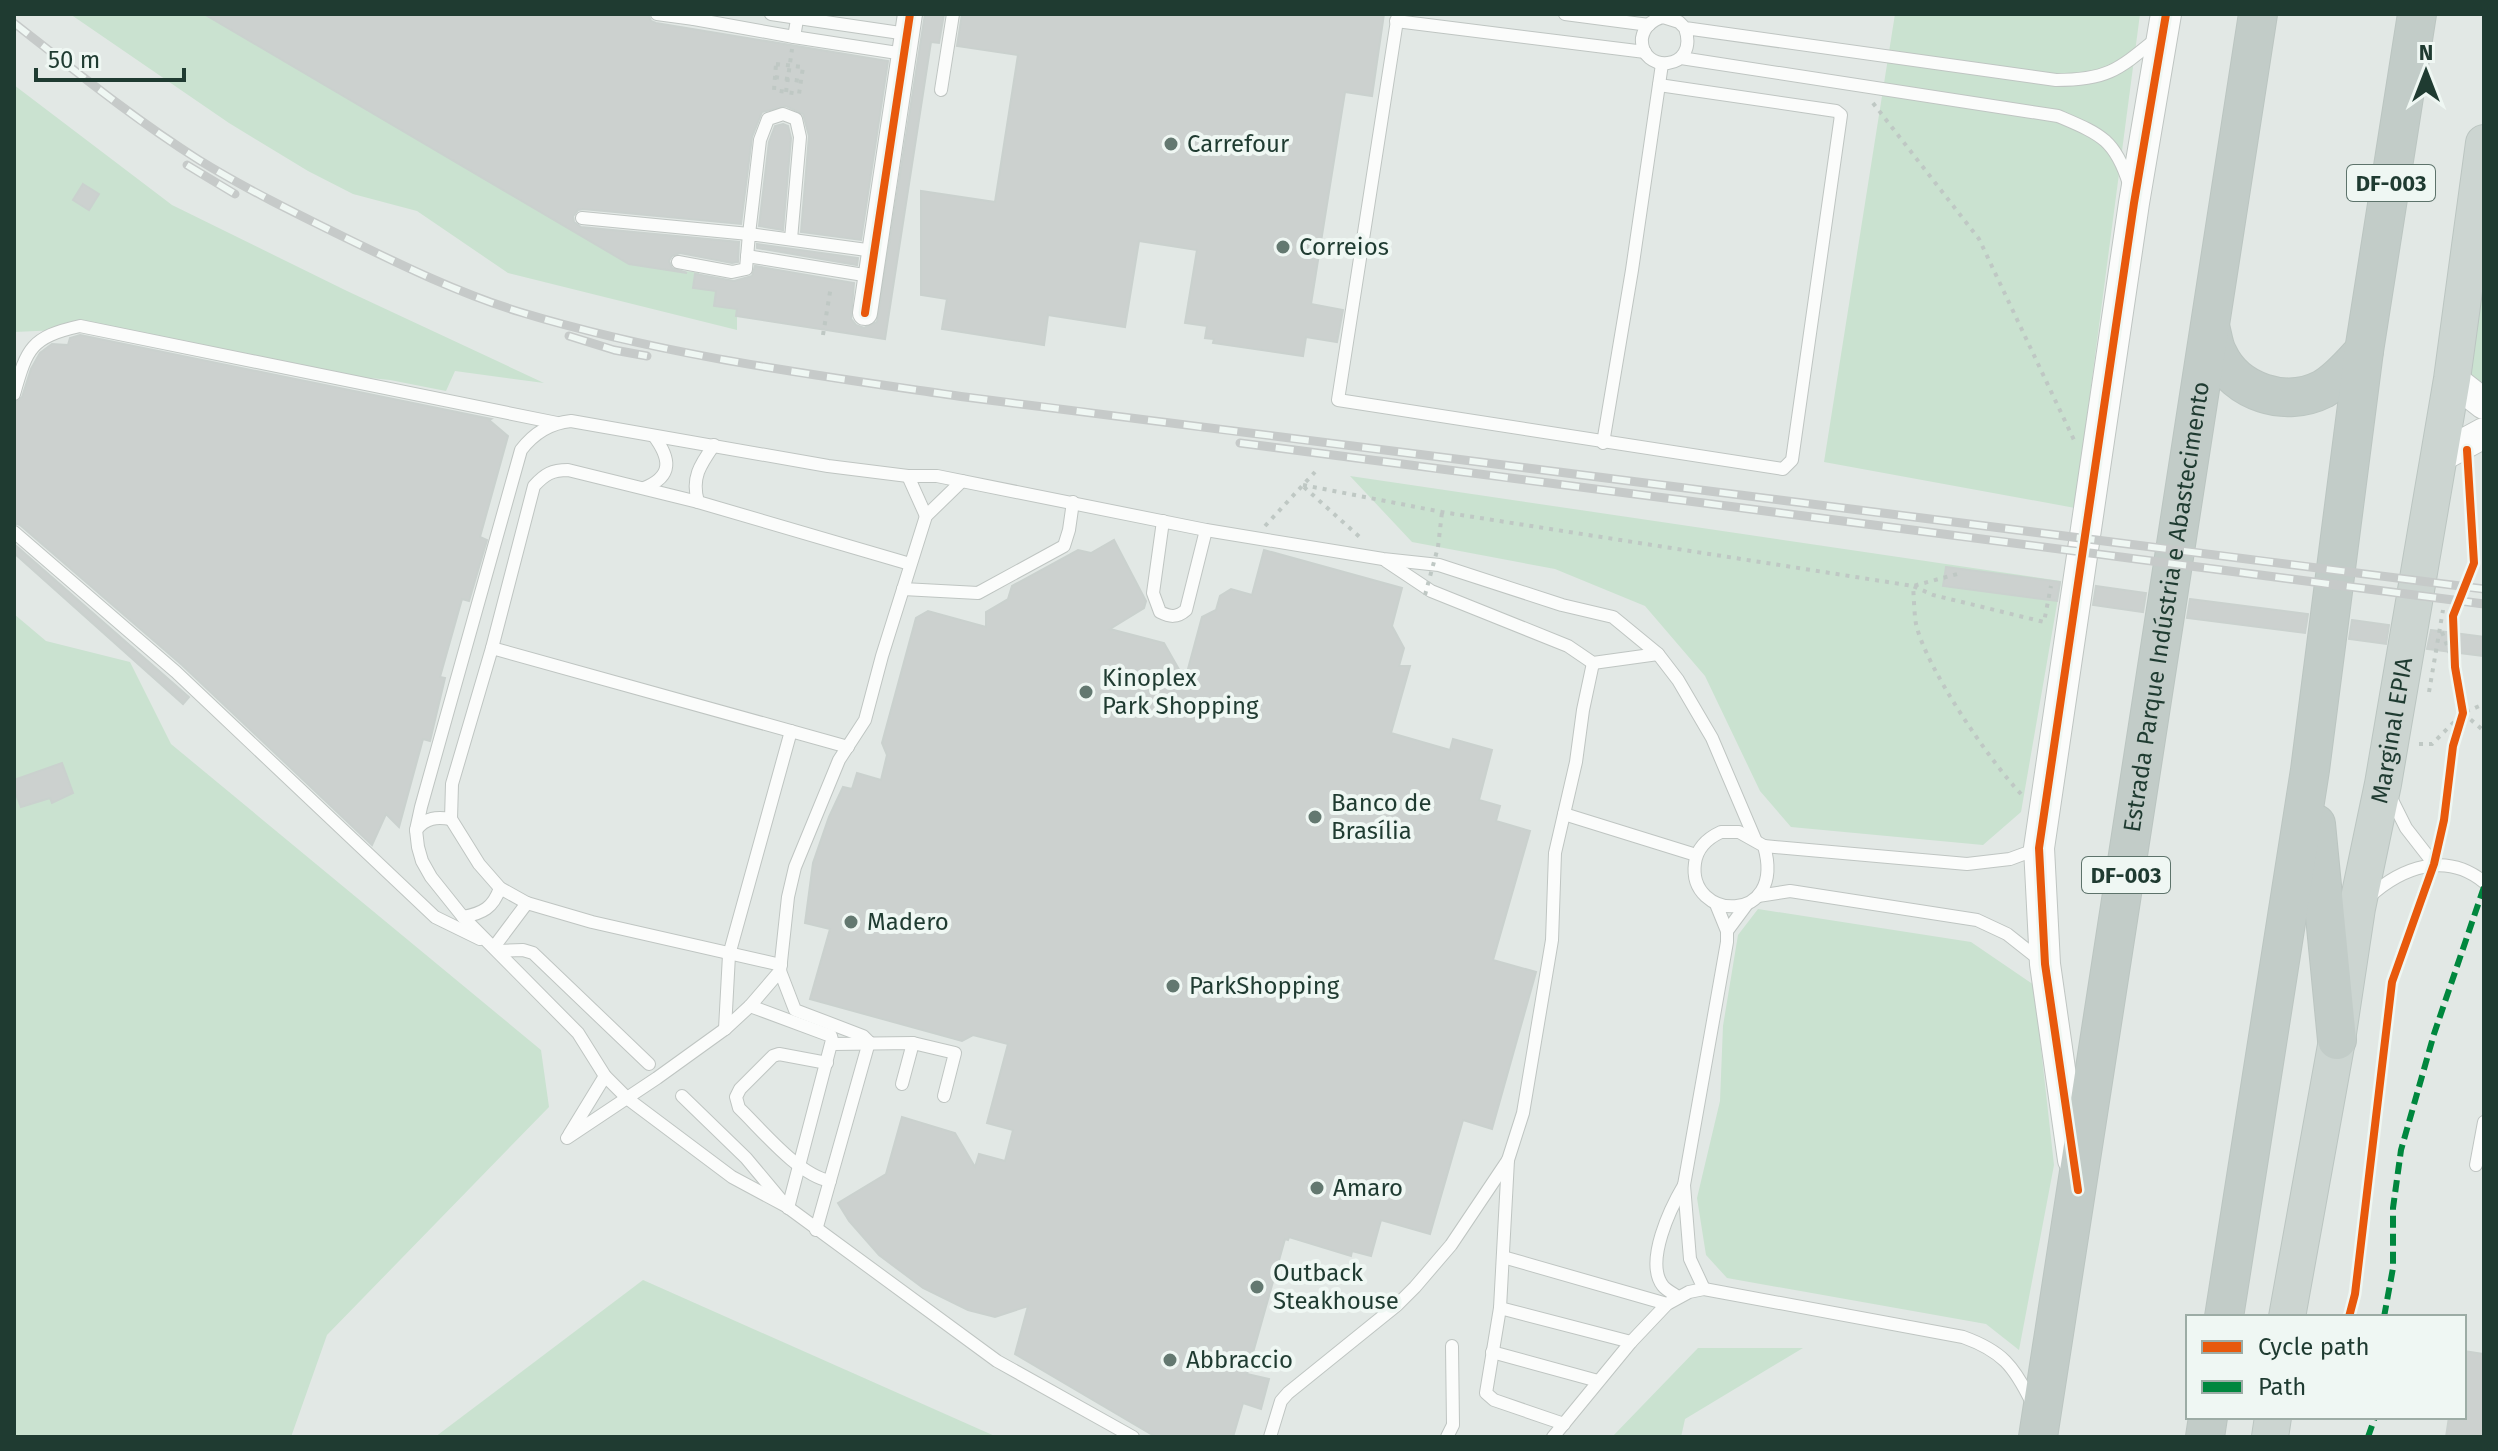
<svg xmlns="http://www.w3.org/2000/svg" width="2498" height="1451" viewBox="0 0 2498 1451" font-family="'Fira Sans',sans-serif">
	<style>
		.green { fill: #cae2d0 }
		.building { fill: #ccd1cf; stroke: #cad1ce; stroke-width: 2 }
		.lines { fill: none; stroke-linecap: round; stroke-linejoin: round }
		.service-casing { stroke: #bfc5c2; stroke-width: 14 }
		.minor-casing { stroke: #bfc5c2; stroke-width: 26 }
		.tertiary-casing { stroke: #bfc5c2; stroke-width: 32 }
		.primary-casing { stroke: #bbc5c1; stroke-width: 38 }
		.trunk-casing { stroke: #bbc5c1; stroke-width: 40 }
		.path { stroke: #bfc8c4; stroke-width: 4; stroke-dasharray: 4 6; stroke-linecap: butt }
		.service { stroke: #fbfcfb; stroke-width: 12 }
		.minor { stroke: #fbfcfb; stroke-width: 24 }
		.tertiary { stroke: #fbfcfb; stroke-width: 30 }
		.primary { stroke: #ccd5d1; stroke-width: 36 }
		.trunk { stroke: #c2ccc8; stroke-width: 38 }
		.rail-casing { stroke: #c6cac9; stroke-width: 9 }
		.rail { stroke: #eff7f3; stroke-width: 6; stroke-dasharray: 18; stroke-linecap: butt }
		.path-bridge { stroke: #bfc8c4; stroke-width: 4; stroke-dasharray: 4 6; stroke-linecap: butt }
		.quiet { stroke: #00873e; stroke-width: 6; stroke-dasharray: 12 6; stroke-linecap: butt }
		.cycleway-casing { stroke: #eff7f3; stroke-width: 13 }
		.cycleway { stroke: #e8590c; stroke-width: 8 }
		.poi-dot { fill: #637870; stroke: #eff7f3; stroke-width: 3 }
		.labels { text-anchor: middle; stroke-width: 8; stroke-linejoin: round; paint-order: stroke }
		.shield { fill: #eff7f3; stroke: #5d736b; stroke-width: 2 }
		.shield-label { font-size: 22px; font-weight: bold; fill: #1f3b31 }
		.poi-label { font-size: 24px; fill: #1f3b31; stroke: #eff7f3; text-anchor: start }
		.street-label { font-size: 24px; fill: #1f3b31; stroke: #eff7f3 }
	</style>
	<rect width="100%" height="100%" fill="#e2e8e5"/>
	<g class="green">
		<polygon points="70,14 212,14 635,264 699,273 699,286 721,289 737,307 737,330 508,273 417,211 353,194 308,171 229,123"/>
		<polygon points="1895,14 2140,14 2075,508 1824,462"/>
		<polygon points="14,85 172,205 347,291 544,383 455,371 446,391 390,380 261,367 217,355 183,354 104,328 14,332"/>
		<polygon points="2484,250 2484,392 2470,373"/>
		<polygon points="1350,476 2061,581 2021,812 1983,845 1791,827 1760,791 1705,676 1645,606 1555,569 1412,542"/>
		<polygon points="14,614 46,641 130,662 171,744 541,1050 549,1107 327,1335 291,1437 14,1437"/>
		<polygon points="1758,909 1971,942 2034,985 2054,1165 2019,1350 1986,1324 1727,1278 1706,1255 1697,1198 1720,1101 1723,1026 1738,935"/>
		<polygon points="643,1280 997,1437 435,1437"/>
		<polygon points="1698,1348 1803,1348 1685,1419 1681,1437 1612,1437"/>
	</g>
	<g class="building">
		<polygon points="204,14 648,14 651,21 656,23 888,61 861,240 801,232 809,136 803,114 786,106 762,112 752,137 741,224 583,209 578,210 573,216 574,222 581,227 739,242 738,262 732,263 680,253 672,256 669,261 672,268 687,273 629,264"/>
		<polygon points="925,14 944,14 939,43 931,42 885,339 736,316 737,309 714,306 716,291 693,288 695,274 734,281 752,276 755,266 854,283 851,319 856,325 864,328 877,322"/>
		<polygon points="962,14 1384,14 1372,96 1345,92 1311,304 1343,310 1337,342 1306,337 1303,356 1213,343 1214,339 1205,338 1207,326 1185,323 1197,250 1139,241 1125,327 1048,315 1044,345 942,329 947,299 921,295 921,191 995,202 1018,55 957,46"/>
		<polygon points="783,124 788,126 791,138 783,230 759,226 769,142 775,126"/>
		<polygon points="83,184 99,194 89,210 73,200"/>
		<polygon points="757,244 858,258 857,265 757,248"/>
		<polygon points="80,335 491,419 489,420 508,436 480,537 487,540 469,601 462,599 440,677 445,678 430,741 423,739 399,827 386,814 372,845 182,665 20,525 14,523 14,403 22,397 31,369 40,353 52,344 68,345 70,338"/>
		<polygon points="1114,540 1146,601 1144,608 1110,629 1164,643 1185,680 1202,617 1216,610 1220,596 1231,589 1252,595 1264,550 1402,588 1392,626 1404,648 1399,666 1410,666 1391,733 1450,750 1453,739 1492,750 1479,800 1500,806 1496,821 1530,831 1493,960 1536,972 1492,1129 1463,1120 1430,1234 1381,1220 1371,1256 1352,1251 1351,1256 1289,1237 1288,1240 1285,1239 1247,1374 1269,1379 1261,1409 1243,1403 1233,1437 1156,1437 1015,1354 1028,1306 995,1317 968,1310 923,1288 879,1255 849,1221 838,1203 886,1174 902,1117 955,1133 975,1167 979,1154 1005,1161 1013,1130 987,1123 1008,1044 973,1035 962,1041 810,999 830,929 805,923 813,863 829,817 843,787 852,789 857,773 881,780 887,755 882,743 916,618 928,611 986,627 986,612 1008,599 1012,586 1078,550 1091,553"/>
		<polygon points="14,544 189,697 183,704 14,553"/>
		<polygon points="1946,567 2060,582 2057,601 1943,586"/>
		<polygon points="2096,586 2146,593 2143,612 2093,605"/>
		<polygon points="2190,599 2308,614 2305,633 2187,618"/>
		<polygon points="2352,620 2389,625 2386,644 2349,639"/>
		<polygon points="2431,630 2484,637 2484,656 2427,649"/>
		<polygon points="62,763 73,793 52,803 50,798 21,807 14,789 14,780"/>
		<polygon points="2464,1351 2484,1354 2484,1437 2446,1437 2449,1417 2464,1417"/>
	</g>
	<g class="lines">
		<g class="service-casing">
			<g id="service">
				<polyline points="657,14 694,19 700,16"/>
				<polyline points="771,14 907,34"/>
				<polyline points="798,14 794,37 904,54"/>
				<polyline points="1398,14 1338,400 1783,469 1792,460 1841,115 1836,111 1659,85"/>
				<polyline points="1565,14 1649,25"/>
				<polyline points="694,19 794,37"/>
				<polyline points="1396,21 1645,52"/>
				<path d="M1685,28C1700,72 1639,74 1642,38C1644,27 1652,20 1663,17L1679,22L1685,28L2056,80C2107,80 2118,70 2156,39"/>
				<path d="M1681,58L2058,116C2100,134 2115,139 2129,184"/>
				<polyline points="941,90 953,14"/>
				<polyline points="582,218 749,234 760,140 768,119 783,114 796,119 800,137 791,239"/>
				<polyline points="747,256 870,276"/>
				<polyline points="678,262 732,272 746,269 749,234 874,251"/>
				<path d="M14,394C27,348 31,337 80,326L557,423"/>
				<polyline points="1603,443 1632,270 1662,64"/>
				<polyline points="908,476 926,516"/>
				<path d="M644,488C674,476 670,458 654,436"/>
				<path d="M698,502C691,478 700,465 714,445"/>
				<path d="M1163,521L1153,593L1160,612C1170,617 1177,618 1186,610L1206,530"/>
				<polyline points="14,532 176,672 435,917 480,939"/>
				<polyline points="1386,561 1431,591 1568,646 1593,663 1658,654"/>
				<polyline points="903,589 978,593 1064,546 1069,530 1073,502"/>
				<polyline points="492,648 848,747"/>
				<polyline points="2390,796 2406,828 2434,864"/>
				<polyline points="1564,814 1696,855"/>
				<path d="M416,830C426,817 437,817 451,819"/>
				<path d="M1721,832H1739L1764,846C1787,926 1687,921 1695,863C1697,848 1708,838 1721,832Z"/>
				<polyline points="1764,846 1967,864 2010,859 2037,849"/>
				<polyline points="1758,896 1790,891 1977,920 2007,934 2040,960"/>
				<path d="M2369,897C2402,867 2446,851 2484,882"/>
				<path d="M463,917C483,913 493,908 500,888"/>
				<polyline points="1727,931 1747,904"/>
				<polyline points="494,947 527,903"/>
				<polyline points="498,951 523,950 533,953 649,1064"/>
				<path d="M781,965L592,922L527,903L500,888L479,864L451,819L452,784L492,648L534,486C545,474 552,470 568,470L698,502L910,564"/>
				<polyline points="780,971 795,1010 863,1036 869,1042"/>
				<polyline points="750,1006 831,1036 832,1040 788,1208"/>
				<polyline points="725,1029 729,955 791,731"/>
				<polyline points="833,1044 913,1043 955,1053 944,1096"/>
				<path d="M827,1063L779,1054L773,1056L740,1089L736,1097L739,1108C762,1130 798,1175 830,1181"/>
				<polyline points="902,1084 913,1043"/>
				<polyline points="682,1096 746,1158 782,1201"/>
				<polyline points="569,1135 605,1076"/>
				<polyline points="567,1138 657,1078 725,1029 750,1006 780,971 788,897 795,867 839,760 865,720 882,656 926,516 962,481"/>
				<polyline points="1508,1160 1500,1308 1486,1393 1494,1400 1564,1424"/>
				<polyline points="2476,1165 2484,1122"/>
				<polyline points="1684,1185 1690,1259 1704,1289"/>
				<polyline points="816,1230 869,1042"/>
				<polyline points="1503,1257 1667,1304"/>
				<path d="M1678,1297C1674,1294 1666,1290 1663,1286C1644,1262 1671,1207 1684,1185L1727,942V931L1716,904"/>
				<polyline points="1500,1308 1631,1342"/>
				<polyline points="1492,1352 1598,1381"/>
				<path d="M1133,1437L997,1361L786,1206L732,1177L628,1099L605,1076L578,1033L463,917L431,877L422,861L418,847L416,830L421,807L521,450C534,433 550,423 571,421L828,466L908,476H937L1206,530L1383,559L1439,565L1562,605L1613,617L1658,654L1678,680L1712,738L1755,839"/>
				<polyline points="1270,1437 1281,1401 1288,1393 1397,1305 1415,1287 1451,1245 1508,1160 1523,1113 1552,940 1555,853 1576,762 1583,710 1593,663"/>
				<polyline points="1447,1437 1453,1425 1452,1346"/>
				<path d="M1553,1437L1631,1342L1667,1304L1689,1292L1704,1289L1963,1337C2002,1351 2014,1366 2032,1403"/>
			</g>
		</g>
		<g class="minor-casing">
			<polyline id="minor" points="865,313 910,14"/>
		</g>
		<g class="tertiary-casing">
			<g id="tertiary">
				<polyline points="2452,379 2484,404"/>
				<polyline points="2436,459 2484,433"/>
				<polyline points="2073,1160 2045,964 2039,848 2134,203 2166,14"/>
			</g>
		</g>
		<g class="primary-casing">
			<g id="primary">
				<path id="s1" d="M2287,1317L2337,1040L2357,908L2383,784L2452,379L2484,143"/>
				<polyline points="2270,1437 2273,1417"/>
			</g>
		</g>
		<g class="trunk-casing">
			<g id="trunk">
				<path d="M2211,330C2213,338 2214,347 2218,354C2236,393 2286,408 2323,389C2339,380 2352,364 2364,351"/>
				<polyline points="2316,824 2337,1040"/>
				<polyline points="2224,1317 2310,770 2364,351 2417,14"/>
				<path id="s2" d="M2038,1437L2258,14"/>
				<polyline points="2205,1437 2208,1417"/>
			</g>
		</g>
		<g class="path">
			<polygon points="776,64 803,67 799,94 774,90"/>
			<polyline points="775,77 801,81"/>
			<polyline points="786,92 792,49"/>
			<polyline points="1873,103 1979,239 2074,440"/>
			<polyline points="823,335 831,286"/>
			<polyline points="1303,485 1442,512 1913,586 1961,573"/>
			<polyline points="1304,487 1363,540"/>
			<polyline points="1265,526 1315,472"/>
			<polyline points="1438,547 1442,512"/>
			<polyline points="2442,632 2455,667"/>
			<polyline points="2429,692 2443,610"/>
			<polyline points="2463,713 2484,731"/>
			<polyline points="2419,744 2432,744 2463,713 2484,704"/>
			<path d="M2021,794C1989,760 1926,668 1916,624C1914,612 1914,598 1913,586L1933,595L2044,622L2051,586"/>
		</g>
		<use href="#service" class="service"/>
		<use href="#minor" class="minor"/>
		<use href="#tertiary" class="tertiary"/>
		<use href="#primary" class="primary"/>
		<use href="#trunk" class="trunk"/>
		<g class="rail-casing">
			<g id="rail">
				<path d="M14,23C74,70 134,119 199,160C246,189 297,214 348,239C403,266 461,294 520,312C665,356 815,375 965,397L2484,589"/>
				<polyline points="187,165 235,194"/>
				<polyline points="569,336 614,350 647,356"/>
				<polyline points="1240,443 2484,604"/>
			</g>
		</g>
		<use href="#rail" class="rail"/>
		<polyline class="path-bridge" points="1425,595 1438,547"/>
		<g class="quiet">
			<polyline points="2384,1317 2393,1268 2393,1208 2401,1150 2434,1034 2484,887"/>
			<polyline points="2368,1437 2375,1417"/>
		</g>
		<g class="cycleway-casing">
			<g id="cycleway">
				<polyline points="865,313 910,14"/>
				<polyline points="2078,1190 2045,964 2039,848 2134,203 2166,14"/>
				<polyline points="2349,1317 2355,1294 2392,982 2434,864 2444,820 2453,746 2463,713 2455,667 2453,616 2474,563 2467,450"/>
			</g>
		</g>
		<use href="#cycleway" class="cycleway"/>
	</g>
	<g class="poi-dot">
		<circle cx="1171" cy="144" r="8"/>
		<circle cx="1283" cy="247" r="8"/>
		<circle cx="1086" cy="692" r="8"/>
		<circle cx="1315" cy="817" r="8"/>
		<circle cx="851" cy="922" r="8"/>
		<circle cx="1173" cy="986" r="8"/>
		<circle cx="1317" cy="1188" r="8"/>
		<circle cx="1257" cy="1287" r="8"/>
		<circle cx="1170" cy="1360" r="8"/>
	</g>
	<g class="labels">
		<g class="shield">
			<rect x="2347" y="165" width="88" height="36" rx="6"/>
			<rect x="2082" y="857" width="88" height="36" rx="6"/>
		</g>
		<g class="shield-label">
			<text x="2391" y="191">DF-003</text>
			<text x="2126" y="883">DF-003</text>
		</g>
		<g class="poi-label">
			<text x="1187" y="152">Carrefour</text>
			<text x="1299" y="255">Correios</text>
			<text x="1102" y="686">Kinoplex<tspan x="1102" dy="28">Park Shopping</tspan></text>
			<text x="1331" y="811">Banco de<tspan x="1331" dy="28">Brasília</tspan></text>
			<text x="867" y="930">Madero</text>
			<text x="1189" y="994">ParkShopping</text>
			<text x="1333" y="1196">Amaro</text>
			<text x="1273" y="1281">Outback<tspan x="1273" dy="28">Steakhouse</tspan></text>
			<text x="1186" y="1368">Abbraccio</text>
		</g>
		<g class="street-label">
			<text dy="8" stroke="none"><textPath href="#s2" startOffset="840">Estrada Parque Indústria e Abastecimento</textPath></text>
			<text dy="8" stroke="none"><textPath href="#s1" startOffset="596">Marginal EPIA</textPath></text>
		</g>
	</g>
	<rect width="2498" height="1451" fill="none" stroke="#1f3b31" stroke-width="32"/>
	<rect x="2186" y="1315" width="280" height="104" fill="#eff7f3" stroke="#9caca5" stroke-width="2"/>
	<rect x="2202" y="1341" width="40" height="12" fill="#e8590c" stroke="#9caca5" stroke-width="2"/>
	<text x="2258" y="1355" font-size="24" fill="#1f3b31">Cycle path</text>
	<rect x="2202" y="1381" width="40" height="12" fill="#00873e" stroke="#9caca5" stroke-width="2"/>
	<text x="2258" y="1395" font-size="24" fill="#1f3b31">Path</text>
	<g transform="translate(2426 72)" stroke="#eff7f3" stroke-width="6" paint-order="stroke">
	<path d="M0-6L14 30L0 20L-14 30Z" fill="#1f3b31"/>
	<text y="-12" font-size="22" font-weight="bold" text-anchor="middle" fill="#1f3b31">N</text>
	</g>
	<path d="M36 68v12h148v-12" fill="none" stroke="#1f3b31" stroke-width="4"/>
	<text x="48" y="68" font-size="24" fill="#1f3b31" stroke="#eff7f3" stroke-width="6" paint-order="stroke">50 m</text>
</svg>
